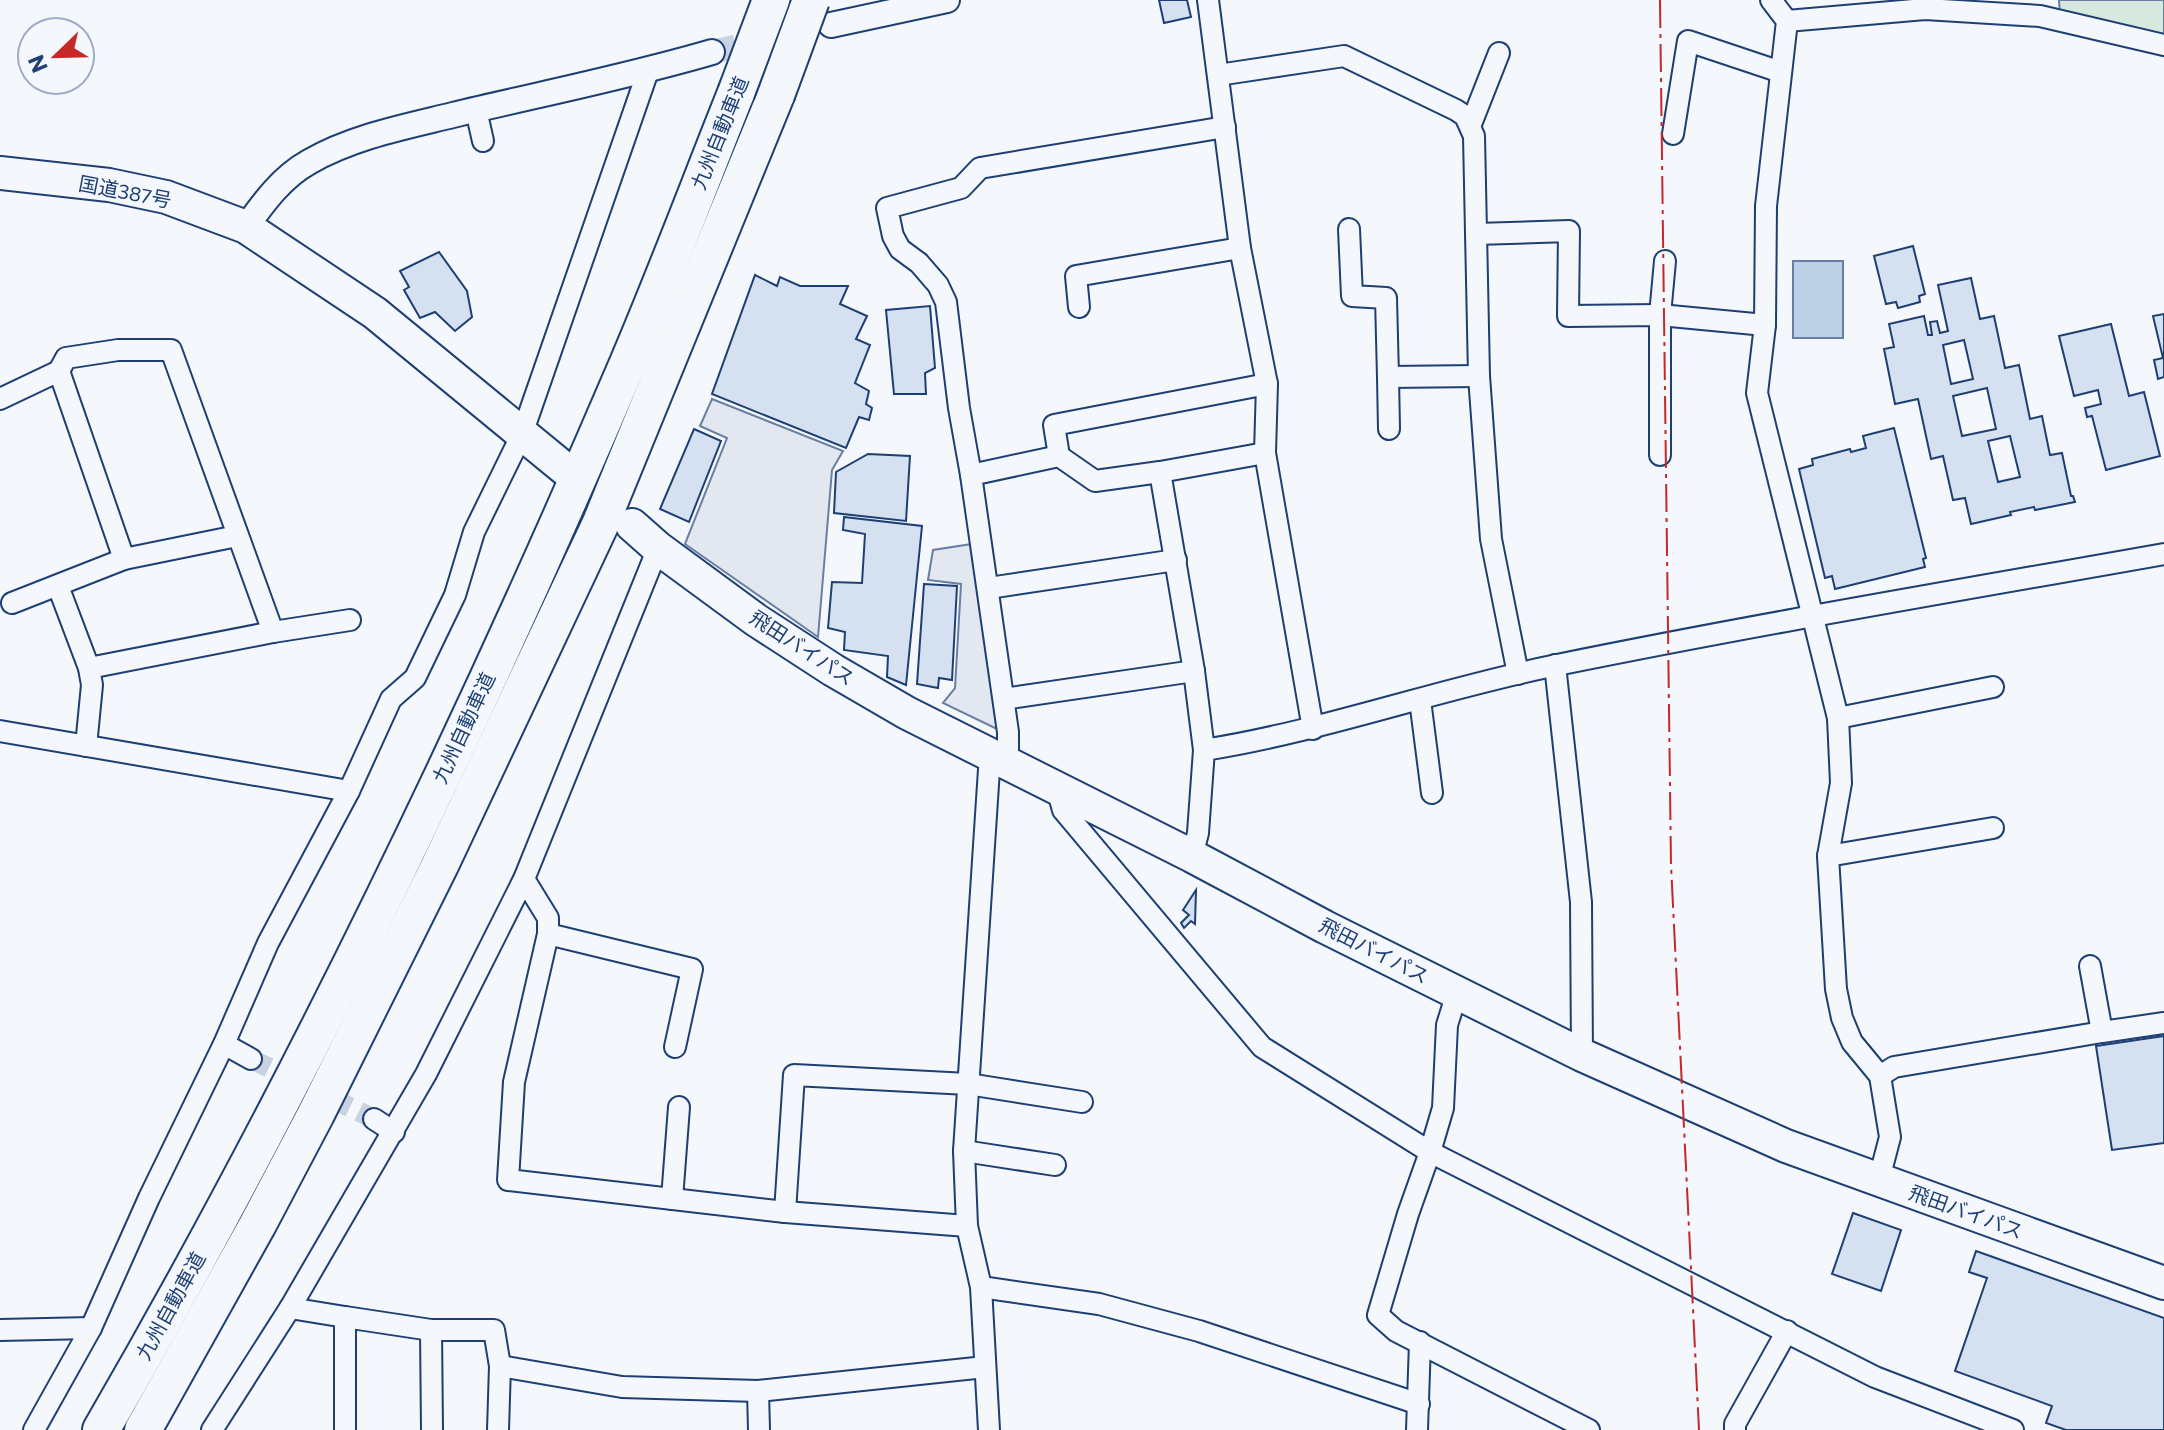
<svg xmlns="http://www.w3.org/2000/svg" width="2164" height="1430" viewBox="0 0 2164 1430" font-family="Commissioner,'Noto Sans JP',sans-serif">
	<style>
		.green { fill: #d7e8df; stroke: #687fa3; stroke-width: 2 }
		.parking { fill: #e3e8f0; stroke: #687fa3; stroke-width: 2 }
		.water { fill: #bed0e5; stroke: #687fa3; stroke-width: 2 }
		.building { fill: #d5e0f0; stroke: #1d3f73; stroke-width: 2; fill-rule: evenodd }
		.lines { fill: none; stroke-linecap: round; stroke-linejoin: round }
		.minor-tunnel { stroke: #c9d2e0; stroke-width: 20; stroke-dasharray: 20 10; stroke-linecap: butt }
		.tertiary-tunnel { stroke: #c9d2e0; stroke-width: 24; stroke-dasharray: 24 12; stroke-linecap: butt }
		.minor-casing { stroke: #1d3f73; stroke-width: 24 }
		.tertiary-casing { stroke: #1d3f73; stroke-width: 28 }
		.trunk-casing { stroke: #1d3f73; stroke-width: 36 }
		.motorway-casing { stroke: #1d3f73; stroke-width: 40 }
		.minor { stroke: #f4f7fb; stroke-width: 20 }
		.tertiary { stroke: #f4f7fb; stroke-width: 24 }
		.trunk { stroke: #f4f7fb; stroke-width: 32 }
		.motorway { stroke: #f4f7fb; stroke-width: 36 }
		.motorway-bridge-casing { stroke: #1d3f73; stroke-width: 40; stroke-linecap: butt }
		.motorway-bridge { stroke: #f4f7fb; stroke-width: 36 }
		.power { stroke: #c62828; stroke-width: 2; stroke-dasharray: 28 6 4 6; stroke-linecap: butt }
		.labels { text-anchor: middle; stroke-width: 6; stroke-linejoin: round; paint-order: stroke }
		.street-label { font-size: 20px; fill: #1d3f73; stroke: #f4f7fb }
	</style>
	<rect width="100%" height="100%" fill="#f4f7fb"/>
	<polygon class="green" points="2059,0 2164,0 2164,37 2060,15"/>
	<g class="parking">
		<polygon points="712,399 843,451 832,470 818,637 685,544 727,438 700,426"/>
		<polygon points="972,544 997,729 943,703 955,688 961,584 928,580 933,550"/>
	</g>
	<rect class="water" x="1793" y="261" width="50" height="77"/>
	<g class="building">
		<polygon points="1159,0 1187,0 1191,17 1164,23"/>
		<polygon points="1913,246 1925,294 1919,296 1920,302 1898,308 1896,302 1886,304 1874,256"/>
		<polygon points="439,252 467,291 472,317 455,331 435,312 420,318 404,290 409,287 400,271"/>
		<polygon points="755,275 777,286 780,277 800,286 848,286 840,304 867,316 856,339 870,345 855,383 869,391 866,404 872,408 869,420 859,417 846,448 712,394"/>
		<path d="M1971,278L1980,319L1994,316L2005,368L2019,365L2030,419L2042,416L2050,455L2062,453L2071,496H2073L2075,502L2035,510L2034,507L2010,512L2011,515L1971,524L1965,498L1953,500L1943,456L1931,459L1918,399L1895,404L1884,349L1894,347L1889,324L1924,316L1928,335H1932L1930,322L1937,321L1940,333L1948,331L1938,285ZM1964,340L1973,379L1951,384L1943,345ZM1987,388L1996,429L1962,436L1953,396ZM2010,436L2020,477L1998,482L1988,441Z"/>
		<polygon points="930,306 935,368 925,373 926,394 894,394 886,310"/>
		<polygon points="2164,314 2164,377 2158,379 2154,360 2163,358 2153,316"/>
		<polygon points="2111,324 2129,396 2144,392 2160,456 2106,470 2092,416 2087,417 2085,408 2101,404 2098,390 2074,396 2059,336"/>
		<polygon points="1894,428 1926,558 1923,559 1925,567 1835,589 1832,576 1825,578 1799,469 1813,465 1812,459 1850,449 1851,452 1866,448 1863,436"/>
		<polygon points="694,429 721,441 689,522 660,509"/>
		<polygon points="868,454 910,456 906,521 834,513 836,472"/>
		<polygon points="844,517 922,526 906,685 887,677 888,656 844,650 845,632 828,628 832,582 862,583 865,534 843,530"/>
		<polygon points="924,584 957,586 952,680 939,678 938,688 917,684"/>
		<polygon points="1196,890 1195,924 1191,921 1184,928 1181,923 1189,915 1183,910"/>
		<polygon points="2164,1036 2164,1143 2112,1150 2096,1046"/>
		<polygon points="1853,1213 1901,1230 1881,1291 1832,1274"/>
		<polygon points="1976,1251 2164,1318 2164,1430 2066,1430 2046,1423 2052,1406 1955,1371 1987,1278 1969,1272"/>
	</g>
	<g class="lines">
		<polyline class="minor-tunnel" points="251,1059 374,1119"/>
		<polyline class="tertiary-tunnel" points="712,52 766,40"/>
		<g class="minor-casing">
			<g id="minor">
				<polyline points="1771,0 1787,21 1766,206 1765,325 1757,393 1838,718 1993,687"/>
				<polyline points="1787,21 1925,9 2040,16 2164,45"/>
				<polyline points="1218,75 1344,56 1456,110 1465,116 1474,136 1479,376 1491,539 1518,674"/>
				<polyline points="476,110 483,141"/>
				<polyline points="1471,124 1499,53"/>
				<polyline points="1673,134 1688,41 1781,72"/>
				<polyline points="1349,229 1352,296 1386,298 1388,377 1479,376"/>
				<polyline points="1476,234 1569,231 1568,316 1660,315 1765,325"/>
				<polyline points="1079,307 1076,276 1240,248"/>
				<polyline points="59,371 66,358 118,350 171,350 273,632"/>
				<polyline points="1388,377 1389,429"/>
				<polyline points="0,399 59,371 124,559 237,536"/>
				<polyline points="1265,453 1313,729"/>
				<polyline points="1660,455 1660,315 1665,261"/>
				<polyline points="1059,456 1054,425 1267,384"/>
				<polyline points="1160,472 1194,671 1204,750"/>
				<polyline points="971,475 959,408 946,302 938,285 919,263 900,249 893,236 887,208 961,188 980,168 1225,127"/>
				<polyline points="58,586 89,668 92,685 86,746"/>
				<polyline points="989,588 1176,560"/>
				<polyline points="12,603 124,559"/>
				<polyline points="1555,665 1581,902 1582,1055"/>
				<polyline points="89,668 273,632 350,620"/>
				<polyline points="1004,699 1194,671"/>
				<polyline points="1420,700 1432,793"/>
				<polyline points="1838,718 1841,783 1828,856 1836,989 1842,1018 1852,1042 1880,1076 1890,1137 1879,1179"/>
				<polyline points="0,731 349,791"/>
				<polyline points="1008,763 1008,732 971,475 1059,456 1095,481 1160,472 1265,453 1267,384 1240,248 1208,0"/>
				<polyline points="1057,788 1063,810 1262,1047 1430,1152 1443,1108 1447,1025 1457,993"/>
				<path d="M1192,856L1198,833L1204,750C1324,731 1438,689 1557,665C1758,624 1961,590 2164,554"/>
				<polyline points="1828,856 1993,828"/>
				<polyline points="524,879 548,918 548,934 514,1082 508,1180 785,1212 967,1226"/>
				<polyline points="548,934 692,969 675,1047"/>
				<polyline points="2102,1032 2164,1023"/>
				<polyline points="224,1044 251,1059"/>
				<polyline points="1880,1076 1894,1067 2102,1032 2090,966"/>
				<polyline points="374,1119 394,1132"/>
				<polyline points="964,1151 1055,1165"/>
				<polyline points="672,1199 679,1107"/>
				<polyline points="785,1212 794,1075 968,1084 1082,1102"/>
				<polyline points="981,1287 1099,1304 1199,1331 1419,1404"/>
				<polyline points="290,1308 345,1317 345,1430"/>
				<polyline points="345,1317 431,1330 494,1330 500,1366 498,1430"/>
				<polyline points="0,1330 91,1328"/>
				<polyline points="431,1330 432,1430"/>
				<polyline points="500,1366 622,1387 758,1391 985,1367"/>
				<polyline points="758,1391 759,1430"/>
				<polyline points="34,1430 91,1328 149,1198 224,1044 268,943 349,791 391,699 415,678 455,595 474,532 522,434 648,71"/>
				<polyline points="212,1430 290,1308 426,1074 524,879 658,548"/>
				<polyline points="989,1430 981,1287 967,1226 964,1151 990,754"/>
				<polyline points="1417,1430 1420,1342"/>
				<polyline points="1589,1430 1396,1331 1378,1315 1408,1214 1430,1152 1875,1377 2013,1430"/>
				<polyline points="1735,1430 1735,1424 1787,1331"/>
			</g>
		</g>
		<g class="tertiary-casing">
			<g id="tertiary">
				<polyline points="831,25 947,0"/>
				<path d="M246,227C264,202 282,177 309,162C352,137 404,127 453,115C540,94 627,77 712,52"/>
			</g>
		</g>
		<g class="trunk-casing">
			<g id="trunk">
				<polyline points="0,173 109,185 166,197 246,227 375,313 565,469"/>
				<polyline points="632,525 658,548 756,620 833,670 907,713 1192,856 1325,927 1582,1055 1786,1146 2164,1283"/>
			</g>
		</g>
		<g class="motorway-casing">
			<g id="motorway">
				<path d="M101,1430C300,1087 472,728 628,363C666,274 700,183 736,93"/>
				<polyline points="143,1430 258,1224 316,1114 440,865 600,525 776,95"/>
			</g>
		</g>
		<use href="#minor" class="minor"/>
		<use href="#tertiary" class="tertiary"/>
		<use href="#trunk" class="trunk"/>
		<use href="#motorway" class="motorway"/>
		<g class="motorway-bridge-casing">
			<g id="motorway-bridge">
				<polyline points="736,93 771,0"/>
				<polyline points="776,95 811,0"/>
			</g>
		</g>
		<use href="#motorway-bridge" class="motorway-bridge"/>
		<polyline class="power" points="1660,0 1671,865 1699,1430"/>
	</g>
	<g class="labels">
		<g class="street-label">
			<text transform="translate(720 133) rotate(-68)" y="7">九州自動車道</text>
			<text transform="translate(125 192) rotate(11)" y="7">国道387号</text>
			<text transform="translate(802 648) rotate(33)" y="7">飛田バイパス</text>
			<text transform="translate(464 728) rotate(-65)" y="7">九州自動車道</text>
			<text transform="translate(1374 951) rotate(27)" y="7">飛田バイパス</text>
			<text transform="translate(1966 1212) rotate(20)" y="7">飛田バイパス</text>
			<text transform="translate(171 1306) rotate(-61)" y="7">九州自動車道</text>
		</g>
	</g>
	<g transform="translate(56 56) rotate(247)"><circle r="38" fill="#f4f7fb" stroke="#9eadc5" stroke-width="2"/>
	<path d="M0-6L14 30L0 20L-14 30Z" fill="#c62828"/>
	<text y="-12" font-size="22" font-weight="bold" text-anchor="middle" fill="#1d3f73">N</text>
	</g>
</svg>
